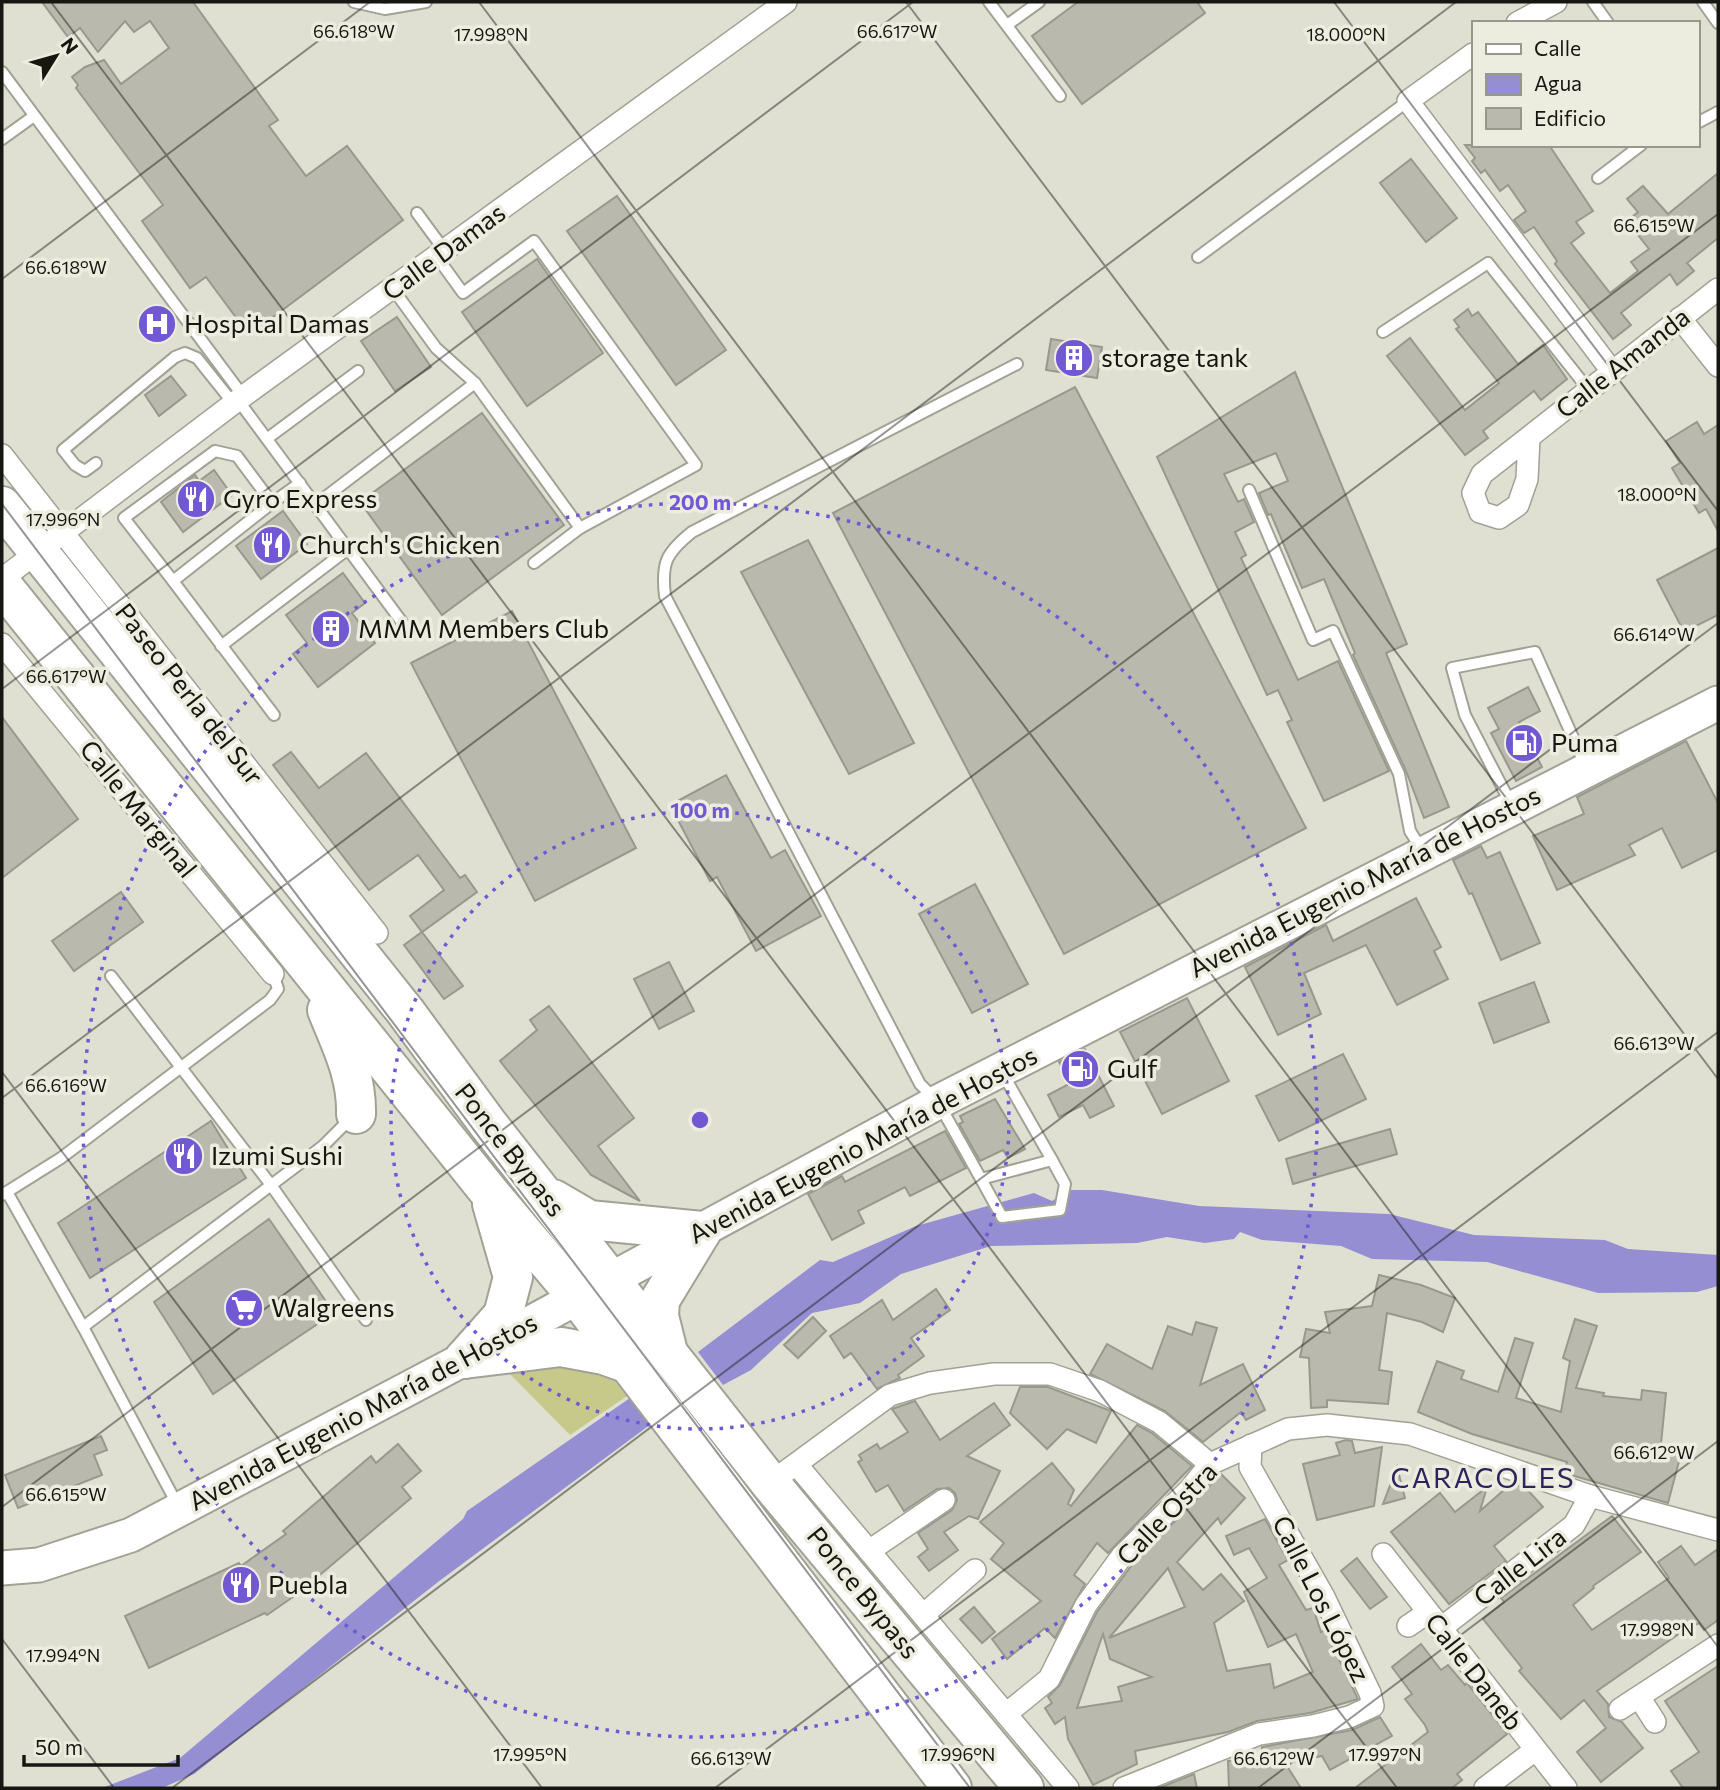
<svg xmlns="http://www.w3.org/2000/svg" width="1720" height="1790" viewBox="0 0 1720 1790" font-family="Commissioner,sans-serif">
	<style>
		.green { fill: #c7c98a }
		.water { fill: #968ed2 }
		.building { fill: #b9baad; stroke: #98998d; stroke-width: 2; fill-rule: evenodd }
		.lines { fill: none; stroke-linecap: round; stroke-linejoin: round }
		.lane-casing { stroke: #a1a295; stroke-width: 14 }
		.street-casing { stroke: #a1a295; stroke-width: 24 }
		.primary-casing { stroke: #a1a295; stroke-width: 37 }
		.highway-casing { stroke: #a1a295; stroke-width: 42 }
		.lane { stroke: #fff; stroke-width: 10 }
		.street { stroke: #fff; stroke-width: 21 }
		.primary { stroke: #fff; stroke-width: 33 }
		.highway { stroke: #fff; stroke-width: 38 }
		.ticks { fill: none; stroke: #171712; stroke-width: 2; stroke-opacity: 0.45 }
		.ring { fill: none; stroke: #7258d2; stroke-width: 3.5; stroke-dasharray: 3.5 7 }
		.labels { text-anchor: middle; stroke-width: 7; stroke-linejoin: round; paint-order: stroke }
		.street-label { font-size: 26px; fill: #171712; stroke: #eceddf }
		.poi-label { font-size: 26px; fill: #171712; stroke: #eceddf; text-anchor: start }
		.neighbourhood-label { font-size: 28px; letter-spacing: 2px; fill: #2f225d; stroke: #eceddf }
		.ticks-label { font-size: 18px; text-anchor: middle; fill: #171712; stroke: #eceddf; stroke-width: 7; stroke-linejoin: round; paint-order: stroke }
		.centre { fill: #7258d2; stroke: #eceddf; stroke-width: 3.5 }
		.ring-label { font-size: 21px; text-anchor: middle; font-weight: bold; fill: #7258d2; stroke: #eceddf; stroke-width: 7; stroke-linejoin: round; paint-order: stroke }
	</style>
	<rect width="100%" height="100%" fill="#dfe0d2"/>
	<polygon class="green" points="528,1359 608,1373 627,1396 570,1435 501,1365"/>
	<g class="water">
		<polygon points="1069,1190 1102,1190 1199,1206 1389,1214 1474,1235 1605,1240 1628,1249 1718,1255 1718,1286 1697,1292 1598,1293 1487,1262 1372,1259 1341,1246 1262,1240 1240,1232 1234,1239 1205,1243 1167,1237 1137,1243 991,1246 901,1274 860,1303 812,1313 751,1370 723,1385 698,1352 820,1260 833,1262 916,1226 1034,1193 1052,1201"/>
		<polygon points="630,1398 651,1424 438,1582 194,1774 162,1788 102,1788 180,1758 463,1519 467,1511"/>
	</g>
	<g class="building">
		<polygon points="42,2 193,2 278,120 269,126 306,176 347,146 403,220 249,335 206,277 190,288 142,221 163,205 76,88 78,85 72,77 85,67 104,60 121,84 169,48 150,21 134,32 125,21 98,52 80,28 68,37"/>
		<polygon points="1078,2 1197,2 1205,13 1082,104 1032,36"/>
		<polygon points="1465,145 1549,145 1593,211 1576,222 1584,233 1571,243 1610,293 1638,271 1631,262 1649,249 1627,221 1638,212 1627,199 1643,186 1668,214 1718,173 1718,238 1687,263 1694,271 1677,285 1670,274 1621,313 1631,325 1613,339 1555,264 1557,261 1534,227 1524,233 1514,220 1526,211 1508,185 1500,191 1485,170 1481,173 1472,161 1475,158"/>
		<polygon points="1411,159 1457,218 1426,242 1380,183"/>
		<polygon points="617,196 726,350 676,385 567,231"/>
		<polygon points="537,259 603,353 527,406 462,312"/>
		<polygon points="1468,309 1472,316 1478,312 1518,364 1543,345 1567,379 1541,400 1534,391 1483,431 1488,438 1465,455 1387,356 1410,338 1465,410 1499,383 1456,329 1459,327 1454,320"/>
		<polygon points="397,317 431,367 395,391 361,341"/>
		<polygon points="1051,339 1102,347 1097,378 1046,370"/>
		<polygon points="1295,372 1407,644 1386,653 1449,807 1424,818 1406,771 1353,655 1355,653 1324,579 1302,588 1271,514 1268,515 1259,493 1288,481 1276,453 1224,474 1238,502 1244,499 1254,522 1235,532 1246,555 1241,558 1298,680 1338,661 1389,771 1324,801 1287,722 1292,720 1278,690 1267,695 1157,457"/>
		<polygon points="171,376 186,395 159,416 145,395"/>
		<polygon points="1075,387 1306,828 1064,954 833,513"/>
		<polygon points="482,413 564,525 442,615 360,502"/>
		<polygon points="1697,422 1704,434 1718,425 1718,531 1706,509 1699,513 1672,468 1680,463 1666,441"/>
		<polygon points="214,470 232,495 183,532 161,502 195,475 199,481"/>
		<polygon points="283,511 307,544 261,579 236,546"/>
		<polygon points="808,540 914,743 849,774 741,572"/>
		<polygon points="1718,548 1718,615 1684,632 1657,580"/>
		<polygon points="343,573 365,603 352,613 375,643 318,687 293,654 307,643 286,615"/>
		<polygon points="512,611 636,848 535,901 411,663"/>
		<polygon points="1528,687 1540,711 1519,722 1542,767 1516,781 1491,733 1499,729 1488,708"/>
		<polygon points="2,717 78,819 2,878"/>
		<polygon points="1686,741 1718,803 1718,850 1682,868 1662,828 1629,845 1635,855 1557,890 1533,836 1584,814 1577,797"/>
		<polygon points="291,752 319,788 366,753 460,878 465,875 477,892 422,932 410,916 444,890 418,855 369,890 273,765"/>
		<polygon points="726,775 771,858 785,850 821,916 756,951 717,877 710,881 670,805"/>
		<polygon points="1481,846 1487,858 1500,852 1540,943 1501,960 1472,893 1469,894 1453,860"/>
		<polygon points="975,884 1028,984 972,1013 919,914"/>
		<polygon points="121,892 143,922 74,971 52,941"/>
		<polygon points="1416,898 1441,947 1434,951 1448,979 1397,1005 1366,945 1304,973 1321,1014 1278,1035 1245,967 1326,925 1333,941"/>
		<polygon points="422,932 463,986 444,999 404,945"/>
		<polygon points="669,962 694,1011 659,1029 634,979"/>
		<polygon points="1534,982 1549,1022 1494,1043 1479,1003"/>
		<polygon points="1187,998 1229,1081 1162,1114 1120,1032"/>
		<polygon points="549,1006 634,1118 598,1146 640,1201 591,1175 500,1061 537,1030 530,1020"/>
		<polygon points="1085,1049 1114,1106 1090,1118 1083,1105 1059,1117 1048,1095 1071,1083 1059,1062"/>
		<polygon points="1343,1054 1366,1099 1279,1141 1256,1096"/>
		<polygon points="995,1099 1025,1149 1008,1158 1003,1150 980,1161 959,1124 963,1122 960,1116"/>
		<polygon points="211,1121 246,1178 90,1278 58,1223"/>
		<polygon points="1390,1129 1397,1154 1293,1184 1286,1159"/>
		<polygon points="945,1131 966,1168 910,1196 905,1187 858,1211 864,1223 832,1240 808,1194 842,1176 845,1182"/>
		<polygon points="269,1219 334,1313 213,1394 154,1302"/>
		<polygon points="1379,1275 1421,1285 1455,1298 1443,1332 1422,1322 1387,1313 1379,1370 1392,1372 1388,1404 1327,1400 1327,1407 1311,1408 1309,1358 1300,1357 1306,1329 1330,1333 1325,1312 1372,1306"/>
		<polygon points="936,1289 950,1310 911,1338 924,1356 898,1375 900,1378 877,1389 851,1353 844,1358 830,1336 882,1300 893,1320"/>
		<polygon points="813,1317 826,1331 798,1358 784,1345"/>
		<polygon points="1575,1319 1597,1326 1576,1388 1604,1393 1603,1396 1641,1400 1642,1390 1666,1393 1661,1444 1682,1450 1668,1503 1564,1473 1567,1462 1472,1434 1418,1412 1437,1361 1464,1371 1461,1379 1498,1392 1515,1338 1533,1343 1516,1398 1561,1412 1570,1361 1563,1358"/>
		<polygon points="1196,1322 1217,1328 1200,1385 1243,1364 1265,1410 1246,1420 1241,1412 1203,1442 1165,1411 1090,1374 1107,1344 1152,1369 1168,1326 1192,1335"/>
		<polygon points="1020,1387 1048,1387 1111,1411 1096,1443 1067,1429 1047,1449 1010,1413"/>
		<polygon points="915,1401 940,1440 994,1403 1010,1425 967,1456 1000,1471 978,1519 969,1516 944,1532 958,1550 929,1571 918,1557 928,1549 918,1533 952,1510 957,1500 955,1493 949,1488 937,1489 904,1511 888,1485 876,1492 858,1462 862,1460 859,1455 877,1444 880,1449 908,1432 892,1409"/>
		<polygon points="1137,1425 1152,1433 1192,1466 1108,1553 1097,1543 1074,1575 1085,1584 1055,1638 1045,1628 1007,1659 992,1639 1041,1601 991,1559 1004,1543 980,1522 1052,1463 1074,1490 1068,1504 1071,1506"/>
		<polygon points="101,1436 107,1450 94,1455 102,1475 18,1508 5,1475"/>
		<polygon points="1346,1440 1352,1441 1355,1453 1382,1447 1374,1506 1317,1520 1303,1464 1340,1455 1336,1443"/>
		<polygon points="398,1444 421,1471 402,1487 411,1498 315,1579 316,1581 267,1615 265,1613 149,1668 125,1616 239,1563 241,1566 286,1534 283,1531 371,1456 376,1463"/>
		<polygon points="1397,1467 1405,1498 1383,1504"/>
		<path d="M1221,1474L1245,1498L1221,1524L1218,1518L1177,1562L1203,1590L1221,1574L1244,1601L1214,1623L1227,1671L1270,1664L1274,1688L1313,1672L1296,1634L1268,1647L1244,1592L1267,1578L1249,1548L1234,1555L1226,1536L1265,1519L1288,1560L1279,1565L1306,1610L1313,1608L1321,1632L1325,1630L1358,1699L1310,1713L1257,1721L1228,1732L1135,1751L1137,1764L1093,1785L1068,1739L1065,1717L1055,1724L1045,1708L1052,1703L1048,1697L1060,1685L1097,1612L1132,1565ZM1168,1568L1185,1607L1109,1638ZM1103,1634L1110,1659L1152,1677L1118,1687L1122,1701L1077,1708Z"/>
		<polygon points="1512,1483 1526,1488 1543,1507 1494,1546 1506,1561 1449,1604 1391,1532 1440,1493 1455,1512 1487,1487 1480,1511"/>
		<polygon points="1612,1516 1641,1552 1593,1586 1594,1588 1573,1605 1592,1630 1669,1578 1658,1562 1681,1546 1695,1565 1718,1549 1718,1620 1704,1630 1699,1623 1683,1631 1597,1691 1608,1704 1609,1717 1622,1722 1643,1748 1601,1782 1577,1752 1606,1728 1584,1700 1561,1719 1519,1671 1522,1668 1483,1619 1504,1602 1501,1598"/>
		<polygon points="1357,1558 1387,1597 1370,1609 1341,1571"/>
		<polygon points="974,1607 995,1632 982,1643 960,1619"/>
		<polygon points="1421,1644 1441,1670 1448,1665 1465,1685 1467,1683 1507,1734 1457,1774 1462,1780 1452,1788 1355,1788 1428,1732 1425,1725 1405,1699 1412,1694 1392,1667"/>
		<polygon points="1718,1666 1718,1788 1683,1788 1671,1771 1699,1752 1665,1701"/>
		<polygon points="1380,1717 1392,1736 1330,1770 1322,1756 1285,1763 1301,1788 1229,1788 1228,1761 1261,1759 1262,1747 1352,1730"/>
		<polygon points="1194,1774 1197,1788 1159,1788"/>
	</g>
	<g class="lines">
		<g class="lane-casing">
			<g id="lane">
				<polyline points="354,2 385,9 426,2"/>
				<polyline points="989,2 1060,96"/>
				<polyline points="1593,2 1608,23"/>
				<polyline points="1703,2 1718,23"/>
				<polyline points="1007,25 1039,2"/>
				<polyline points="2,72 243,396"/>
				<polyline points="1697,123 1718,112"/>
				<polyline points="2,139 34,116"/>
				<polyline points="1598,178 1641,145"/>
				<polyline points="417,213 445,251"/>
				<polyline points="437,257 463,293 534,241 696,465 580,528 475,383"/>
				<polyline points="1198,257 1408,101"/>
				<polyline points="1383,332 1488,263 1588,389"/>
				<polyline points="238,400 407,629"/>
				<polyline points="268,438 358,371"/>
				<polyline points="96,463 85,471 75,465 63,450 175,357 185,353 197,358 233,403"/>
				<polyline points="1249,490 1313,640 1333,631 1399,774 1410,831 1422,850"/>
				<polyline points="272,503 173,581 124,518 215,451 237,456 272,503 300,483"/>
				<polyline points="315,505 475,383 436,348 393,289"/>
				<polyline points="534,563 580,528"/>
				<polyline points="173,581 274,715"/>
				<polyline points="221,646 348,549"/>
				<polyline points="1511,804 1465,715 1452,668 1535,652 1586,767"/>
				<polyline points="111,976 271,1185 366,1320"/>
				<path d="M1003,1074L1052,1160L981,1179L938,1102L920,1084L665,596C661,563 666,553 692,532L1017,364"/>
				<polyline points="981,1179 1002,1217 1060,1210 1065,1184 1052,1160"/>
				<polyline points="7,1192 83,1327 178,1506"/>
				<polyline points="2,1195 61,1158 270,1000 278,989 273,974"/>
				<polyline points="83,1327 323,1146 351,1118"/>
			</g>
		</g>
		<g class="street-casing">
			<g id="street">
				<polyline points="1517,23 1556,2"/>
				<polyline points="1473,54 1408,101 1611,370"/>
				<polyline points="1680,318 1718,366"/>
				<polyline points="1529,438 1527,479 1518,505 1499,518 1480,512 1473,493 1482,474 1718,289"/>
				<polyline points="2,455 377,933"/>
				<polyline points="2,579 238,400 786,2"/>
				<polyline points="2,644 273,974"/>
				<polyline points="797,1465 1068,1788"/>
				<polyline points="770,1483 890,1395 930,1383 994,1374 1050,1374 1100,1391 1159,1422 1210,1464"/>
				<polyline points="869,1551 944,1500"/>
				<polyline points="1383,1554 1566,1788"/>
				<polyline points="923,1615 975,1570"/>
				<polyline points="1408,1626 1427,1613"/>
				<polyline points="1440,1629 1574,1525 1590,1496"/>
				<polyline points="1639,1697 1655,1722"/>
				<polyline points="1620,1709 1718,1645"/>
				<polyline points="1006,1714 1049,1679 1086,1605 1122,1556 1190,1489 1210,1464 1288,1429 1327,1425 1410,1434 1590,1496 1718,1530"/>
				<polyline points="1124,1788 1259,1734 1313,1726 1349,1717 1373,1706 1370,1693 1324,1597 1250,1467 1251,1445"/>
				<polyline points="1485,1788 1535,1750"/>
			</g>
		</g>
		<g class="primary-casing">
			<polyline id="primary" points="2,1568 39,1565 131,1535 464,1359 938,1102 1718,703"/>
		</g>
		<g class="highway-casing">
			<g id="highway">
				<polyline points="2,506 405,1011 488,1124 770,1483 1024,1788"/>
				<polyline points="2,585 489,1192 578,1298 952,1788"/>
				<path d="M327,1010C341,1045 357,1075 356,1114"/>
				<polyline points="553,1199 589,1220 702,1231 660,1300 659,1316 667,1348"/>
				<polyline points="464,1359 503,1315 513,1277 492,1204"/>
				<polyline points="464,1359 561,1347 604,1355 629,1364"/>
			</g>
		</g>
		<use href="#lane" class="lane"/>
		<use href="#street" class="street"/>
		<use href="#primary" class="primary"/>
		<use href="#highway" class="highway"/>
	</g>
	<path class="ticks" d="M51,2L1397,1788M479,2L1718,1647M906,2L1718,1079M1334,2L1718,511M2,279L370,2M2,504L970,1788M2,689L913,2M2,1072L542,1788M2,1098L1456,2M2,1507L1718,214M2,1639L114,1788M172,1788L1718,623M715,1788L1718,1032M1258,1788L1718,1441"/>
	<g class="ring">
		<circle cx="700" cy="1120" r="309"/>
		<circle cx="700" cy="1120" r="617"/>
	</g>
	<defs>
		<g id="hospital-disc" transform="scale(2.0125)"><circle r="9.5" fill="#7258d2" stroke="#eceddf"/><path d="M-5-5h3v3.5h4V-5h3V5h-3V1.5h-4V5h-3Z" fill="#fff"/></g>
		<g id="building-disc" transform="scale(2.0125)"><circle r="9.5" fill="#7258d2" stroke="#eceddf"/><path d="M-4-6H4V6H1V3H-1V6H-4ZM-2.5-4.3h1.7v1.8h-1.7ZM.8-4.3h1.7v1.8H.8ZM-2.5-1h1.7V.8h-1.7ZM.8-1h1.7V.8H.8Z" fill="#fff"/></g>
		<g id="restaurant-disc" transform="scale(2.0125)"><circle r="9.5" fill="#7258d2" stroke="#eceddf"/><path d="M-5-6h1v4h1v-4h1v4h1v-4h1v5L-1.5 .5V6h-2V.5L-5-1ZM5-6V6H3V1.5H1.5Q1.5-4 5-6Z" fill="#fff"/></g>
		<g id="fuel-disc" transform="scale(2.0125)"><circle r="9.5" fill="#7258d2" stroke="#eceddf"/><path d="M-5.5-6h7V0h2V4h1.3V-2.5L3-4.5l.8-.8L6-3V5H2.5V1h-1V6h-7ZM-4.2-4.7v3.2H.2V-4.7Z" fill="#fff"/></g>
		<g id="supermarket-disc" transform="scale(2.0125)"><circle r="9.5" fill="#7258d2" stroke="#eceddf"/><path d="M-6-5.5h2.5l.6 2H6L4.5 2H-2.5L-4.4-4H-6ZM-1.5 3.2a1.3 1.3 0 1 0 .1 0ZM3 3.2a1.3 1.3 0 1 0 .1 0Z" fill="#fff"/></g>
	</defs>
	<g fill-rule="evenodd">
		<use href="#hospital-disc" x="157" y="324"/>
		<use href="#building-disc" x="1074" y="358"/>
		<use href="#restaurant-disc" x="196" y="499"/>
		<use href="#restaurant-disc" x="272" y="545"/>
		<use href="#building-disc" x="331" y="629"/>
		<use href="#fuel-disc" x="1524" y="743"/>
		<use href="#fuel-disc" x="1080" y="1069"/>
		<use href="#restaurant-disc" x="184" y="1156"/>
		<use href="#supermarket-disc" x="244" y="1308"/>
		<use href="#restaurant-disc" x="241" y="1585"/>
	</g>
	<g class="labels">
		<g class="street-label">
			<text transform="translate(444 252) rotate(-36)" y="9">Calle Damas</text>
			<text transform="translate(1623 363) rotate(-38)" y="9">Calle Amanda</text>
			<text transform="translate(189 694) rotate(52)" y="9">Paseo Perla del Sur</text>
			<text transform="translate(138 809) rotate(51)" y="9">Calle Marginal</text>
			<text transform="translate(1365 882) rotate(-27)" y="9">Avenida Eugenio María de Hostos</text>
			<text transform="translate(863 1145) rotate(-28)" y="9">Avenida Eugenio María de Hostos</text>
			<text transform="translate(510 1150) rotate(52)" y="9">Ponce Bypass</text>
			<text transform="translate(363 1412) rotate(-28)" y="9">Avenida Eugenio María de Hostos</text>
			<text transform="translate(1167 1514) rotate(-46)" y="9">Calle Ostra</text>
			<text transform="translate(1520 1567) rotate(-38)" y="9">Calle Lira</text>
			<text transform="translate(863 1593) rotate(51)" y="9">Ponce Bypass</text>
			<text transform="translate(1321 1599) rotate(63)" y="9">Calle Los López</text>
			<text transform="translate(1474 1672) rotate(52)" y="9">Calle Daneb</text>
		</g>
		<g class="poi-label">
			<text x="184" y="333">Hospital Damas</text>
			<text x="1101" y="367">storage tank</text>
			<text x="223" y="508">Gyro Express</text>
			<text x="299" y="554">Church's Chicken</text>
			<text x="358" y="638">MMM Members Club</text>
			<text x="1551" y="752">Puma</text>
			<text x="1107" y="1078">Gulf</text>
			<text x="211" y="1165">Izumi Sushi</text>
			<text x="271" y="1317">Walgreens</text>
			<text x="268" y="1594">Puebla</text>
		</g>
		<g class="neighbourhood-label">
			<text x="1483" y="1488">CARACOLES</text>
		</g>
	</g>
	<g class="ticks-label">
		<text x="354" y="38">66.618°W</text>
		<text x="897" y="38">66.617°W</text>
		<text x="491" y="41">17.998°N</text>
		<text x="1346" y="41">18.000°N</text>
		<text x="1654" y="232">66.615°W</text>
		<text x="66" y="274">66.618°W</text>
		<text x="1657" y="501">18.000°N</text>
		<text x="63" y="526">17.996°N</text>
		<text x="1654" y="641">66.614°W</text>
		<text x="66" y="683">66.617°W</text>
		<text x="1654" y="1050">66.613°W</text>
		<text x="66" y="1092">66.616°W</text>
		<text x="1654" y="1459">66.612°W</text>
		<text x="66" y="1501">66.615°W</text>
		<text x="1657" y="1636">17.998°N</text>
		<text x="63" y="1662">17.994°N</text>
		<text x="530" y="1761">17.995°N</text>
		<text x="958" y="1761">17.996°N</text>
		<text x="1385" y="1761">17.997°N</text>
		<text x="731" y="1765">66.613°W</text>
		<text x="1274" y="1765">66.612°W</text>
	</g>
	<circle cx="700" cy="1120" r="10" class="centre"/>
	<g class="ring-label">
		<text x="700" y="510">200 m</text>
		<text x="700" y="818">100 m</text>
	</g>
	<rect width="1720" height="1790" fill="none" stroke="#171712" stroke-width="7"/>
	<rect x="1472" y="21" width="228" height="126" fill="#eceddf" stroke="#97978d" stroke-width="2"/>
	<rect x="1486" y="44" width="35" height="10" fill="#ffffff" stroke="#97978d" stroke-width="2"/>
	<text x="1534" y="56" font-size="21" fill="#171712">Calle</text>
	<rect x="1486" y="74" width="35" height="21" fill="#968ed2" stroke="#97978d" stroke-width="2"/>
	<text x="1534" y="91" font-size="21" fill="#171712">Agua</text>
	<rect x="1486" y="108" width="35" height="21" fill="#b9baad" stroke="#97978d" stroke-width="2"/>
	<text x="1534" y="126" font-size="21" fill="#171712">Edificio</text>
	<g transform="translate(56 56) rotate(53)" stroke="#eceddf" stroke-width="5" paint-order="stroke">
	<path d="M0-5L12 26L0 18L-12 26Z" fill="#171712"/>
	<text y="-10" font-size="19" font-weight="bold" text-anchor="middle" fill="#171712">N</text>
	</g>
	<path d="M24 1755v10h154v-10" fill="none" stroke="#171712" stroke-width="3.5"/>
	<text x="35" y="1755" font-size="21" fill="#171712" stroke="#eceddf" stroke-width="5" paint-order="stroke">50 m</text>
</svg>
